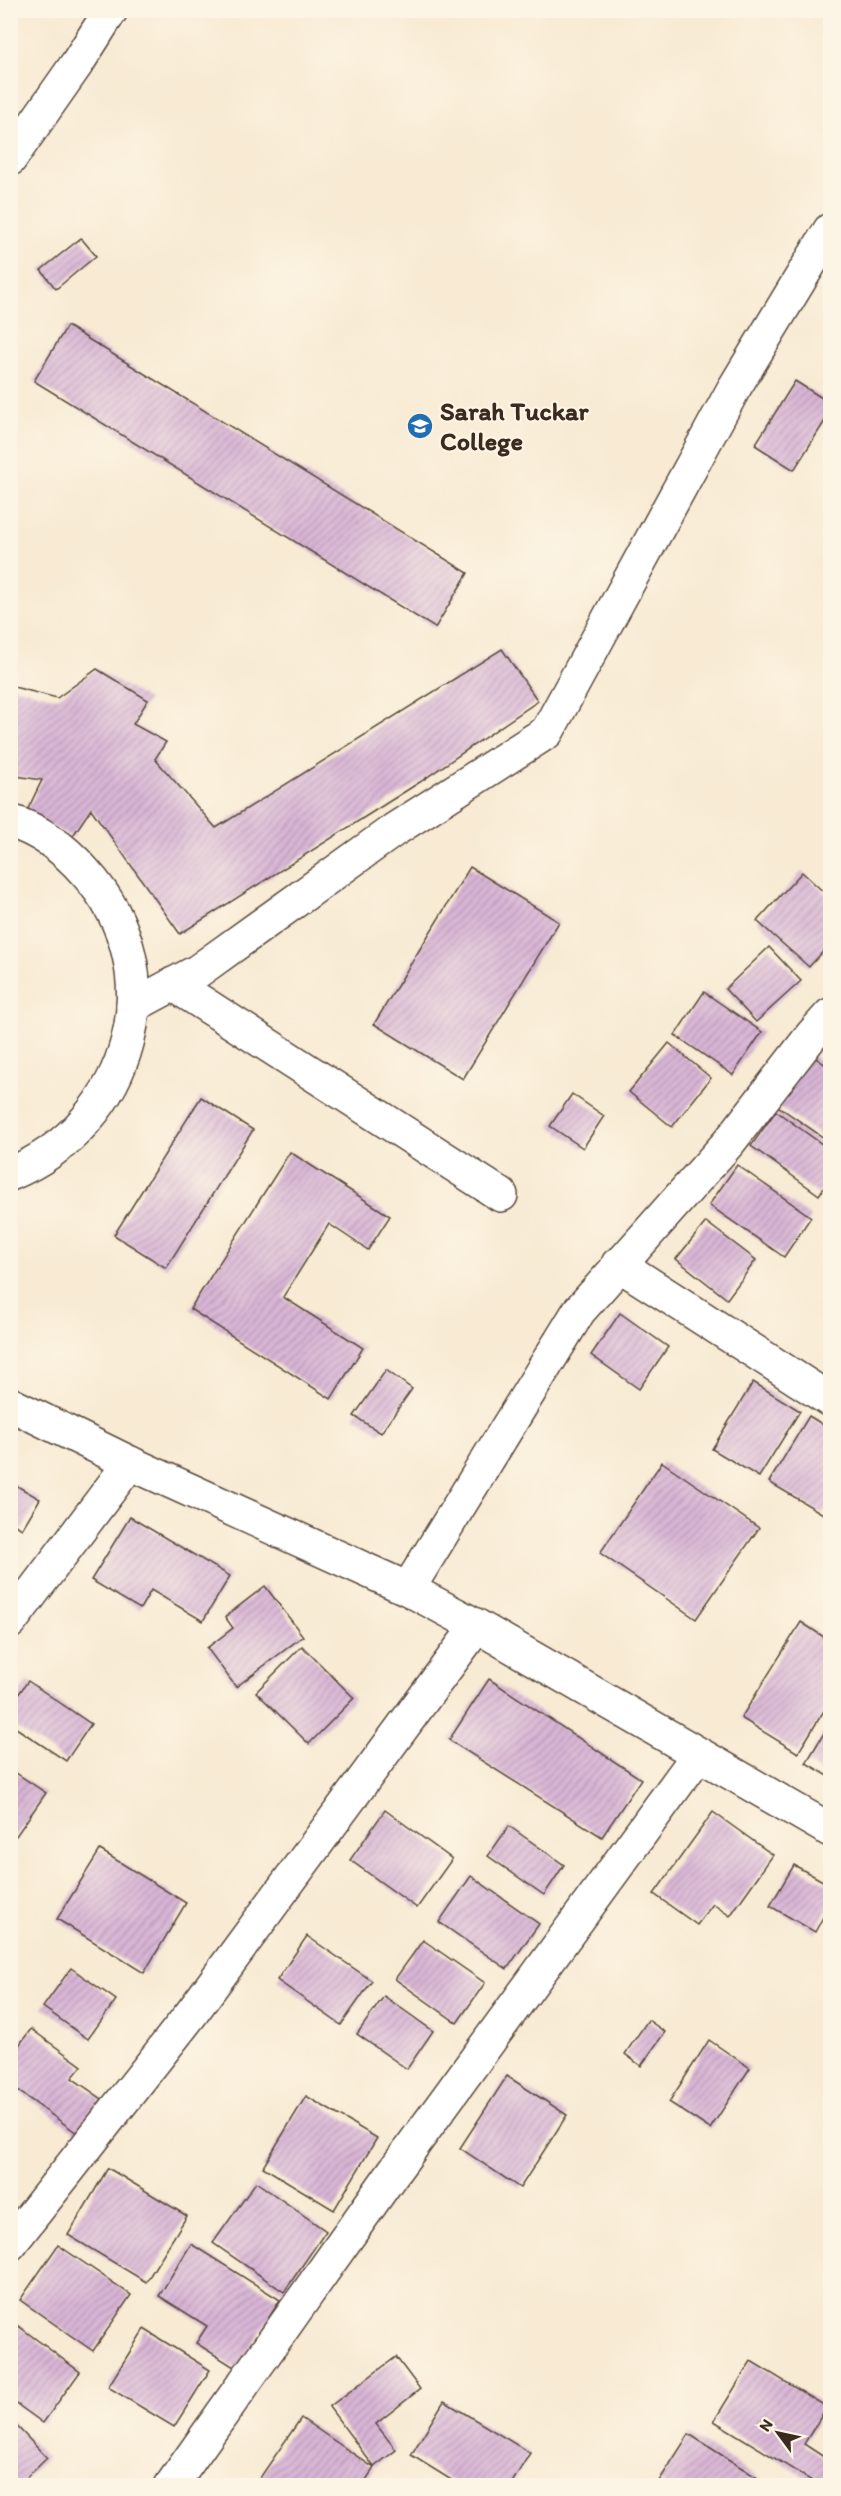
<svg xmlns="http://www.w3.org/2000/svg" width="841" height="2496" viewBox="0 0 841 2496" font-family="Itim,sans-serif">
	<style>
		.building { fill: url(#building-hatch) }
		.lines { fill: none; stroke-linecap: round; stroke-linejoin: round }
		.minor-casing { stroke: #574739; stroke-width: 36 }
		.minor { stroke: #fff; stroke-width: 33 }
		.labels { text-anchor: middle; stroke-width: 4.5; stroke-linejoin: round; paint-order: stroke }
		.poi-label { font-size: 26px; font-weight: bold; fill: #3b2a1e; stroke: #fcf5e5; text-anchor: start }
	</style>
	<defs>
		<pattern id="building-hatch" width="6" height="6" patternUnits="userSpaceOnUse" patternTransform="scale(1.5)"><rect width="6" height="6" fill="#d9b6d7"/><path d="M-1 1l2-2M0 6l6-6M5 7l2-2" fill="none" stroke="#b194ae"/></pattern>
	</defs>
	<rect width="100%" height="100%" fill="#fcf5e5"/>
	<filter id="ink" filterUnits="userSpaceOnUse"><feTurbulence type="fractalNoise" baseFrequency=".0167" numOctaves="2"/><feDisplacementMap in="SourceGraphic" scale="12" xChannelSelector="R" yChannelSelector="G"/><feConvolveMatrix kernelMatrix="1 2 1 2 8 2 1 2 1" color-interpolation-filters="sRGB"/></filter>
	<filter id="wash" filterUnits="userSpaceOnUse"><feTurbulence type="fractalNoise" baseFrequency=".008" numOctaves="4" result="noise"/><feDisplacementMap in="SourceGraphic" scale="24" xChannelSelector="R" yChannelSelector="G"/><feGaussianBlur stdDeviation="1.35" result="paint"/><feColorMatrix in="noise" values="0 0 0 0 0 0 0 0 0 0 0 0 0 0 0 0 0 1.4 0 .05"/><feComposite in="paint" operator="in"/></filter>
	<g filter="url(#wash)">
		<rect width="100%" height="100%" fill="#f8ead3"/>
		<g id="blocks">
			<g class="building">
				<polygon points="81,238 96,256 56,289 41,270"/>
				<polygon points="67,326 468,573 435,628 34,381"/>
				<polygon points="795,381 830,403 830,413 794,470 755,445"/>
				<polygon points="502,649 538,701 420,782 180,934 91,809 72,837 26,813 42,780 10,775 10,686 57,698 97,669 148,700 133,724 166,742 155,759 216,828"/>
				<polygon points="470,867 559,922 463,1079 374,1024"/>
				<polygon points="802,872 830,898 830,944 809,967 757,921"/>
				<polygon points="769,947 801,981 756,1022 725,989"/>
				<polygon points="704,992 762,1032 733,1075 675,1035"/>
				<polygon points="669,1043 711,1078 672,1127 629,1092"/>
				<polygon points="810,1054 830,1068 830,1142 775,1104"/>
				<polygon points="572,1094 604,1116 583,1148 550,1126"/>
				<polygon points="201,1097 253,1130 166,1268 114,1235"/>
				<polygon points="776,1111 830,1150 830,1179 819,1195 751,1146"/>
				<polygon points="290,1152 390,1216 368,1250 329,1224 283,1297 363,1348 331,1399 190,1309"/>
				<polygon points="737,1165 811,1217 784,1257 709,1205"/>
				<polygon points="706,1222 756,1260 727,1299 676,1259"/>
				<polygon points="620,1313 668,1347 639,1389 591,1355"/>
				<polygon points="386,1370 412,1389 381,1433 354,1416"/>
				<polygon points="753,1382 800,1411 759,1477 712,1449"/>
				<polygon points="809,1416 830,1429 830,1501 823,1514 769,1482"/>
				<polygon points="662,1462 759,1528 696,1619 600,1553"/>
				<polygon points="10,1482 40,1499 22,1529 15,1525 10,1533"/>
				<polygon points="130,1517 230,1576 203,1621 151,1590 140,1609 91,1580"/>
				<polygon points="265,1586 303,1636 236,1687 207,1648 233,1628 225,1617"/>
				<polygon points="801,1622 830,1641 830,1701 798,1753 741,1718"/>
				<polygon points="302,1646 354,1698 309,1744 256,1692"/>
				<polygon points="489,1679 641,1779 602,1837 449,1740"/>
				<polygon points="28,1681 91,1724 66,1761 10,1724 10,1706"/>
				<polygon points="830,1723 830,1777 806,1763"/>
				<polygon points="10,1769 46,1793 16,1836 10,1832"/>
				<polygon points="385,1810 452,1859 417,1908 350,1860"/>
				<polygon points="713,1812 773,1855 730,1916 713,1904 697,1925 654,1894"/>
				<polygon points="509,1826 564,1865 544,1895 488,1856"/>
				<polygon points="100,1850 186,1903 144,1973 57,1919"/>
				<polygon points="794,1865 830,1885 830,1904 815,1932 770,1906"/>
				<polygon points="471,1876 539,1924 507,1969 439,1922"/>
				<polygon points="307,1936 372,1981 341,2025 277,1980"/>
				<polygon points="423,1940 485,1983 457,2023 395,1979"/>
				<polygon points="71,1968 116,2000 88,2039 43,2007"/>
				<polygon points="384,1996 433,2031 407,2069 357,2034"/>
				<polygon points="648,2020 665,2032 641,2066 625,2054"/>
				<polygon points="31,2029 82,2066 72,2078 102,2099 77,2133 10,2085 10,2043 17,2048"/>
				<polygon points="709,2040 750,2068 710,2129 669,2102"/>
				<polygon points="507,2076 567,2115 520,2188 460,2148"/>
				<polygon points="306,2096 377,2138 334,2210 263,2167"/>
				<polygon points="108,2168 187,2216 146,2282 68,2235"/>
				<polygon points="256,2182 326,2231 284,2292 213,2243"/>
				<polygon points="191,2244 280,2300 237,2369 196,2343 207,2326 159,2296"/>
				<polygon points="58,2245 131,2295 93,2351 20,2300"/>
				<polygon points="17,2325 80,2372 43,2423 10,2399 10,2333"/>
				<polygon points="144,2329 210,2370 174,2427 108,2387"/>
				<polygon points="396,2357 420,2389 376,2424 396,2450 374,2467 329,2407"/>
				<polygon points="751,2361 827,2407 804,2444 830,2461 830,2468 820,2486 714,2421"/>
				<polygon points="444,2401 530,2453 510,2486 461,2486 411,2455"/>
				<polygon points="301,2418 374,2468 362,2486 262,2486 257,2482"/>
				<polygon points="10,2419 47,2458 18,2486 10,2486"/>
				<polygon points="689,2434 770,2486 666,2486 659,2481"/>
			</g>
		</g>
	</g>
	<g filter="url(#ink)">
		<use href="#blocks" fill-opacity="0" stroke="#574739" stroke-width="1.5"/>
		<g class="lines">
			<g class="minor-casing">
				<g id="minor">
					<polyline points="10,159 78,62 111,10"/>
					<path d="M10,821C39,830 65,849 85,872C176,972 132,1124 10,1174"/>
					<polyline points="173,984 501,1195"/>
					<polyline points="133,1006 198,971 394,830 547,732 733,390 830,230"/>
					<polyline points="618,1264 830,1400"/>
					<polyline points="10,1404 130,1463 408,1589 477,1626 830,1830"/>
					<polyline points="408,1589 579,1311 730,1141 812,1035 830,1015"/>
					<polyline points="10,1622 130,1463"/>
					<polyline points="10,2244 191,2014 477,1626"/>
					<polyline points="171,2486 392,2174 698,1755"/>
				</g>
			</g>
			<use href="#minor" class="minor"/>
		</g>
	</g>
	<defs>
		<g id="university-disc" transform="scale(1.35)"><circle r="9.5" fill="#1f6fb2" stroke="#fcf5e5"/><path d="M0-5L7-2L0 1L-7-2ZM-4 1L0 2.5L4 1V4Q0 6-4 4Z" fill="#fff"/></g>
	</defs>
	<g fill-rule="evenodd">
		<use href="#university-disc" x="420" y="426"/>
	</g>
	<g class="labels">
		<g class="poi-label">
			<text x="440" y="420">Sarah Tuckar<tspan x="440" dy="30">College</tspan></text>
		</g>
	</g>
	<rect width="841" height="2496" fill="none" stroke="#fcf5e5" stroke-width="36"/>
	<g transform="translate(778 2433) rotate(303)" stroke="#fcf5e5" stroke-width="4.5" paint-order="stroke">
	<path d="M0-4.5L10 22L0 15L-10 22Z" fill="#3b2a1e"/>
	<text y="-9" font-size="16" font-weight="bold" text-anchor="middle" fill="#3b2a1e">N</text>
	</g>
</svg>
